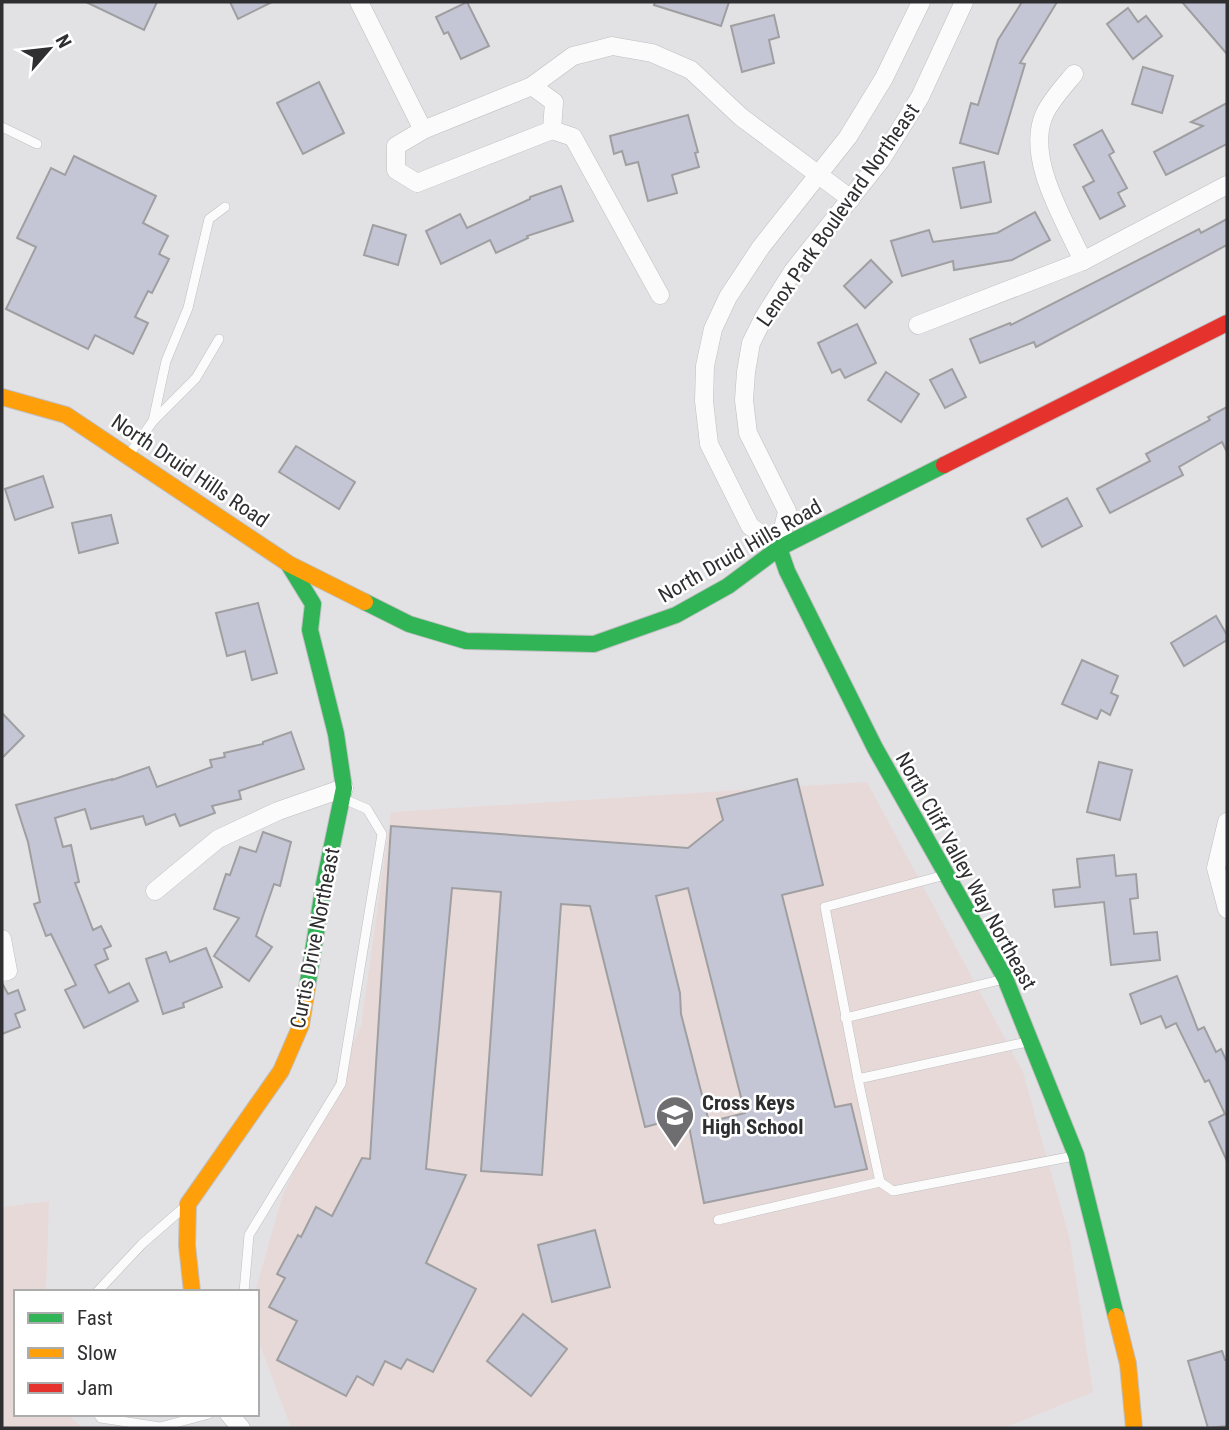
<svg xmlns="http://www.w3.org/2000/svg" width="1229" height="1430" viewBox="0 0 1229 1430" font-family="'Roboto Condensed',sans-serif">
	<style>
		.education { fill: #e8d9d9 }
		.building { fill: #c5c6d5; stroke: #9f9fa1; stroke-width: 2; fill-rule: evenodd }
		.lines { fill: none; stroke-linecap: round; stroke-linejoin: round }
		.lane-casing { stroke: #bfbfc1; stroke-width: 10 }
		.street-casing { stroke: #bfbfc1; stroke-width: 19 }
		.fast-casing { stroke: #bfbfc1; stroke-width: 18 }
		.slow-casing { stroke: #bfbfc1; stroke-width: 18 }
		.jam-casing { stroke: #bfbfc1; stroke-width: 18 }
		.lane { stroke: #fbfbfb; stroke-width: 9 }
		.street { stroke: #fbfbfb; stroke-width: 18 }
		.fast { stroke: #30b455; stroke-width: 16 }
		.slow { stroke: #ff9f0a; stroke-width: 16 }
		.jam { stroke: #e5322d; stroke-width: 16 }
		.labels { text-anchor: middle; stroke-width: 5; stroke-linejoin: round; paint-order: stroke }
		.street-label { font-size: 21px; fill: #2f2f31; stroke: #fff }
		.poi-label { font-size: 21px; font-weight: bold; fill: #2f2f31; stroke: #fff; text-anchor: start }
	</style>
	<rect width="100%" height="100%" fill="#e2e2e5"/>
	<g class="education">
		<polygon points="867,782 1023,1072 1070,1240 1093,1392 1004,1428 291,1428 257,1337 257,1292 255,1292 282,1197 361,1026 391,812"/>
		<polygon points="49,1201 46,1292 16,1292 16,1414 67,1414 83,1428 2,1428 2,1207"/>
	</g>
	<g class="building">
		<polygon points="86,2 157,2 144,30"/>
		<polygon points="230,2 272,2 238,19"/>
		<polygon points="467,2 489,46 461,59 448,32 444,34 436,17"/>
		<polygon points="655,2 729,2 721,26 654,5"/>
		<polygon points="1022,2 1057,2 1020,63 1025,64 998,154 960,143 971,103 978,105 998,40"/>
		<polygon points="1182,2 1227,2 1227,54"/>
		<polygon points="1128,8 1138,22 1146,16 1162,36 1133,59 1107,24"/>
		<polygon points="774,15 779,37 769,40 774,63 742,72 731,26"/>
		<polygon points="1143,67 1173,76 1162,113 1132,104"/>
		<polygon points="319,82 344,133 303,154 277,103"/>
		<polygon points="1227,103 1227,144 1166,175 1154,152 1203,126 1191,122"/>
		<polygon points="688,115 698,152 695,153 699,167 672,175 677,193 648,201 638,162 626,165 622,151 614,154 610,136"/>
		<polygon points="1102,130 1114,152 1109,155 1127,188 1118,193 1125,206 1100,219 1083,187 1094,181 1074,145"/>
		<polygon points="74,156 156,196 143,223 168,236 159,254 169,259 152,293 148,291 135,317 148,323 133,354 95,335 88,349 6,309 36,247 17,238 51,168 65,175"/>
		<polygon points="984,162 991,202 961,208 953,168"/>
		<polygon points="561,186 573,221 527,236 528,238 496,253 490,240 441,264 426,231 460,214 467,228 530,199 530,197"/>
		<polygon points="1035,212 1050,240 1012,260 954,270 953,261 902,276 891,241 929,230 933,242 997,233"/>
		<polygon points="1227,219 1227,245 1036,347 1034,342 980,363 970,339 1010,323 1011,325 1199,229 1201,233"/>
		<polygon points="373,225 406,235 398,265 364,255"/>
		<polygon points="871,260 892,282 865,308 844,286"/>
		<polygon points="857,324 876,363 845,378 840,369 832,373 818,343"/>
		<polygon points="952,369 966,397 945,408 930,380"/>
		<polygon points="886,372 919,394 901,422 868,400"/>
		<polygon points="1227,407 1227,452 1222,442 1179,467 1183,475 1110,513 1097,489 1150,461 1146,454 1210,420 1208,417"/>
		<polygon points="296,446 355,482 339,509 279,472"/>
		<polygon points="43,476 53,507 15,520 5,489"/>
		<polygon points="1067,498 1082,526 1042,547 1027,519"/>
		<polygon points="111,515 118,543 79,553 72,523"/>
		<polygon points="258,603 277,673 252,680 245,651 227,656 216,613"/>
		<polygon points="1216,616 1227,635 1227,640 1184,666 1171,643"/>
		<polygon points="1082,660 1118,676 1111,693 1118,696 1110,715 1101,710 1097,719 1062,704"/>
		<polygon points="2,713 24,736 2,758"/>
		<polygon points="291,732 304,769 239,791 241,799 212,806 215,813 180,826 175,814 146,825 143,816 91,829 85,809 55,818 63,847 71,845 79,882 75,883 93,930 101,926 111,946 104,949 108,959 95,965 109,993 129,983 138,1001 84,1028 65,990 76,985 51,934 46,936 34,904 40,902 28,842 16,805 112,779 112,780 149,767 157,787 212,767 210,760 225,757 224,753 263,744 263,742"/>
		<polygon points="1099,762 1132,770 1120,820 1087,812"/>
		<path d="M797,779L823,885L782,895L835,1107L851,1104L867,1169L704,1203L687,1116L645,1127L590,906L561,904L542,1175L481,1171L501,892L452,888L426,1169L466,1175L426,1263L476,1289L433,1372L407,1359L401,1369L385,1361L373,1385L357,1376L346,1396L277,1360L297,1321L269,1307L285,1278L277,1274L298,1235L301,1237L316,1207L332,1216L362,1158L370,1159L391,826L688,848L723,820L717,799ZM688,888L745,1113L709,1122L681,1014L680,993L656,896Z"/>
		<polygon points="263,832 291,842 280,886 274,884 256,936 272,947 249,981 214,956 239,918 214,909 226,874 230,875 240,847 256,852"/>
		<polygon points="1114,855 1116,876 1136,874 1138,898 1130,899 1134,934 1157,932 1160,960 1111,965 1104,902 1055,907 1053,890 1080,887 1077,859"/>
		<polygon points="206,948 222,987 183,1003 184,1007 163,1014 146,959 166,952 170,962"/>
		<polygon points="1177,976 1198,1030 1204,1027 1216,1052 1221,1049 1227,1062 1227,1161 1209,1122 1225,1114 1209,1080 1205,1082 1176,1023 1166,1028 1161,1016 1141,1024 1130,994"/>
		<polygon points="2,983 8,994 18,990 25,1010 15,1014 20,1027 2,1034"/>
		<polygon points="595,1230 610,1287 552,1302 538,1245"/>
		<polygon points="523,1314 567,1349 531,1396 487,1361"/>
		<polygon points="1222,1351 1225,1360 1227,1360 1227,1426 1208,1428 1188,1361"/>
	</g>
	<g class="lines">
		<g class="lane-casing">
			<g id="lane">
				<polyline points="2,127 37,144"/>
				<polyline points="153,421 166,361 188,308 209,219 225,207"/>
				<polyline points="130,453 153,421 196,378 219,339"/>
				<polyline points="945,875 825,907 858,1079 1027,1042"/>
				<polyline points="845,1018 1004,979"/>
				<polyline points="858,1079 880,1182"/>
				<polyline points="718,1220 880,1182 893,1191 1074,1156"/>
				<polyline points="97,1292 142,1244 181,1210"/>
				<polyline points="244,1292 249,1235 341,1084 382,834 367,809 344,799"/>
				<polyline points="98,1414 101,1418 160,1427 209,1414"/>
			</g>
		</g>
		<g class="street-casing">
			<g id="street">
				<polyline points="359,2 423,130"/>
				<polyline points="921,2 884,78 848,137 761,247 728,297 713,329 705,366 704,401 709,444 750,526 779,548 787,511 748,433 744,400 746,372 751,343 764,317 793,271 881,160 920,97 964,2"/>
				<path d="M1074,74C1064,86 1052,99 1045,113C1024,157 1065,221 1083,261"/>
				<polygon points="532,86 554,102 552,130 417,183 396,170 396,146 423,130"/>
				<polyline points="532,86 573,56 597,50 612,46 652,53 691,70 741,117 851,199"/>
				<polyline points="552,130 573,137 660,295"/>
				<polyline points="918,325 1083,261 1227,185"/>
				<polyline points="1227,822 1216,868 1227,909"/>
				<polyline points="155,891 218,839 278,811 344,788"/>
				<polyline points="2,939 8,971 2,972"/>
				<polyline points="229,1414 241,1428"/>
			</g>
		</g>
		<g class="fast-casing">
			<g id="fast">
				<polyline points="779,548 787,571 875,748 1005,978 1076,1155 1116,1316"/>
				<polyline points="289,565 313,604 310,630 336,734 344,788 324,884 307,988"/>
				<polyline points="365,602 409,624 466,641 594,644 676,615 728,586 779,548 944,465"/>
			</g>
		</g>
		<g class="slow-casing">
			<g id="slow">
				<polyline points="2,397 66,415 289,564 365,602"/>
				<polyline points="192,1292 187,1245 188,1204 281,1071 301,1025 307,988"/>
				<polyline points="1116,1316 1128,1364 1134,1428"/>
			</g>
		</g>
		<g class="jam-casing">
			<polyline id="jam" points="944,465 1227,323"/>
		</g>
		<use href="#lane" class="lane"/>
		<use href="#street" class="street"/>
		<use href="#fast" class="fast"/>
		<use href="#slow" class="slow"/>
		<use href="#jam" class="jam"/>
	</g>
	<defs>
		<g id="school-pin" transform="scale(2.0125)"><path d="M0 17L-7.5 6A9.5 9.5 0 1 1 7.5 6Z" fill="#6e6e70" stroke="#fff"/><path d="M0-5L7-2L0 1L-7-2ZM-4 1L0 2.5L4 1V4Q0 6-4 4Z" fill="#fff"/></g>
	</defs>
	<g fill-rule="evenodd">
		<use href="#school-pin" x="675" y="1115"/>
	</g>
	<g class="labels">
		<g class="street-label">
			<text transform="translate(838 215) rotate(-55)" y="7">Lenox Park Boulevard Northeast</text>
			<text transform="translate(190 471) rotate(34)" y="7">North Druid Hills Road</text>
			<text transform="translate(740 551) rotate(-30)" y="7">North Druid Hills Road</text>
			<text transform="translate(966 871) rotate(61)" y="7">North Cliff Valley Way Northeast</text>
			<text transform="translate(315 938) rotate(-79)" y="7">Curtis Drive Northeast</text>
		</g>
		<g class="poi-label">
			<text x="702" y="1110">Cross Keys<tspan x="702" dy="24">High School</tspan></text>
		</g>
	</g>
	<rect width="1229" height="1430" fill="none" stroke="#2f2f31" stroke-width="7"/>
	<rect x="14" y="1290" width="245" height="126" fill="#ffffff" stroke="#acacad" stroke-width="2"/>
	<rect x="28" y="1313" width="35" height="10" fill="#30b455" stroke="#acacad" stroke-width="2"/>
	<text x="77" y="1325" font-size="21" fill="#2f2f31">Fast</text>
	<rect x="28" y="1348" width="35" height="10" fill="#ff9f0a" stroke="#acacad" stroke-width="2"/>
	<text x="77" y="1360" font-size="21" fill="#2f2f31">Slow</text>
	<rect x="28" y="1383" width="35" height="10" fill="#e5322d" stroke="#acacad" stroke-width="2"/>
	<text x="77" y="1395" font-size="21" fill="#2f2f31">Jam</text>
	<g transform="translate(49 49) rotate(62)" stroke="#ffffff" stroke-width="5" paint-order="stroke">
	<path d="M0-5L12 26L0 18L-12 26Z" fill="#2f2f31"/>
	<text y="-10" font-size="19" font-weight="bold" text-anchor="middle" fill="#2f2f31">N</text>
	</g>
</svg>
